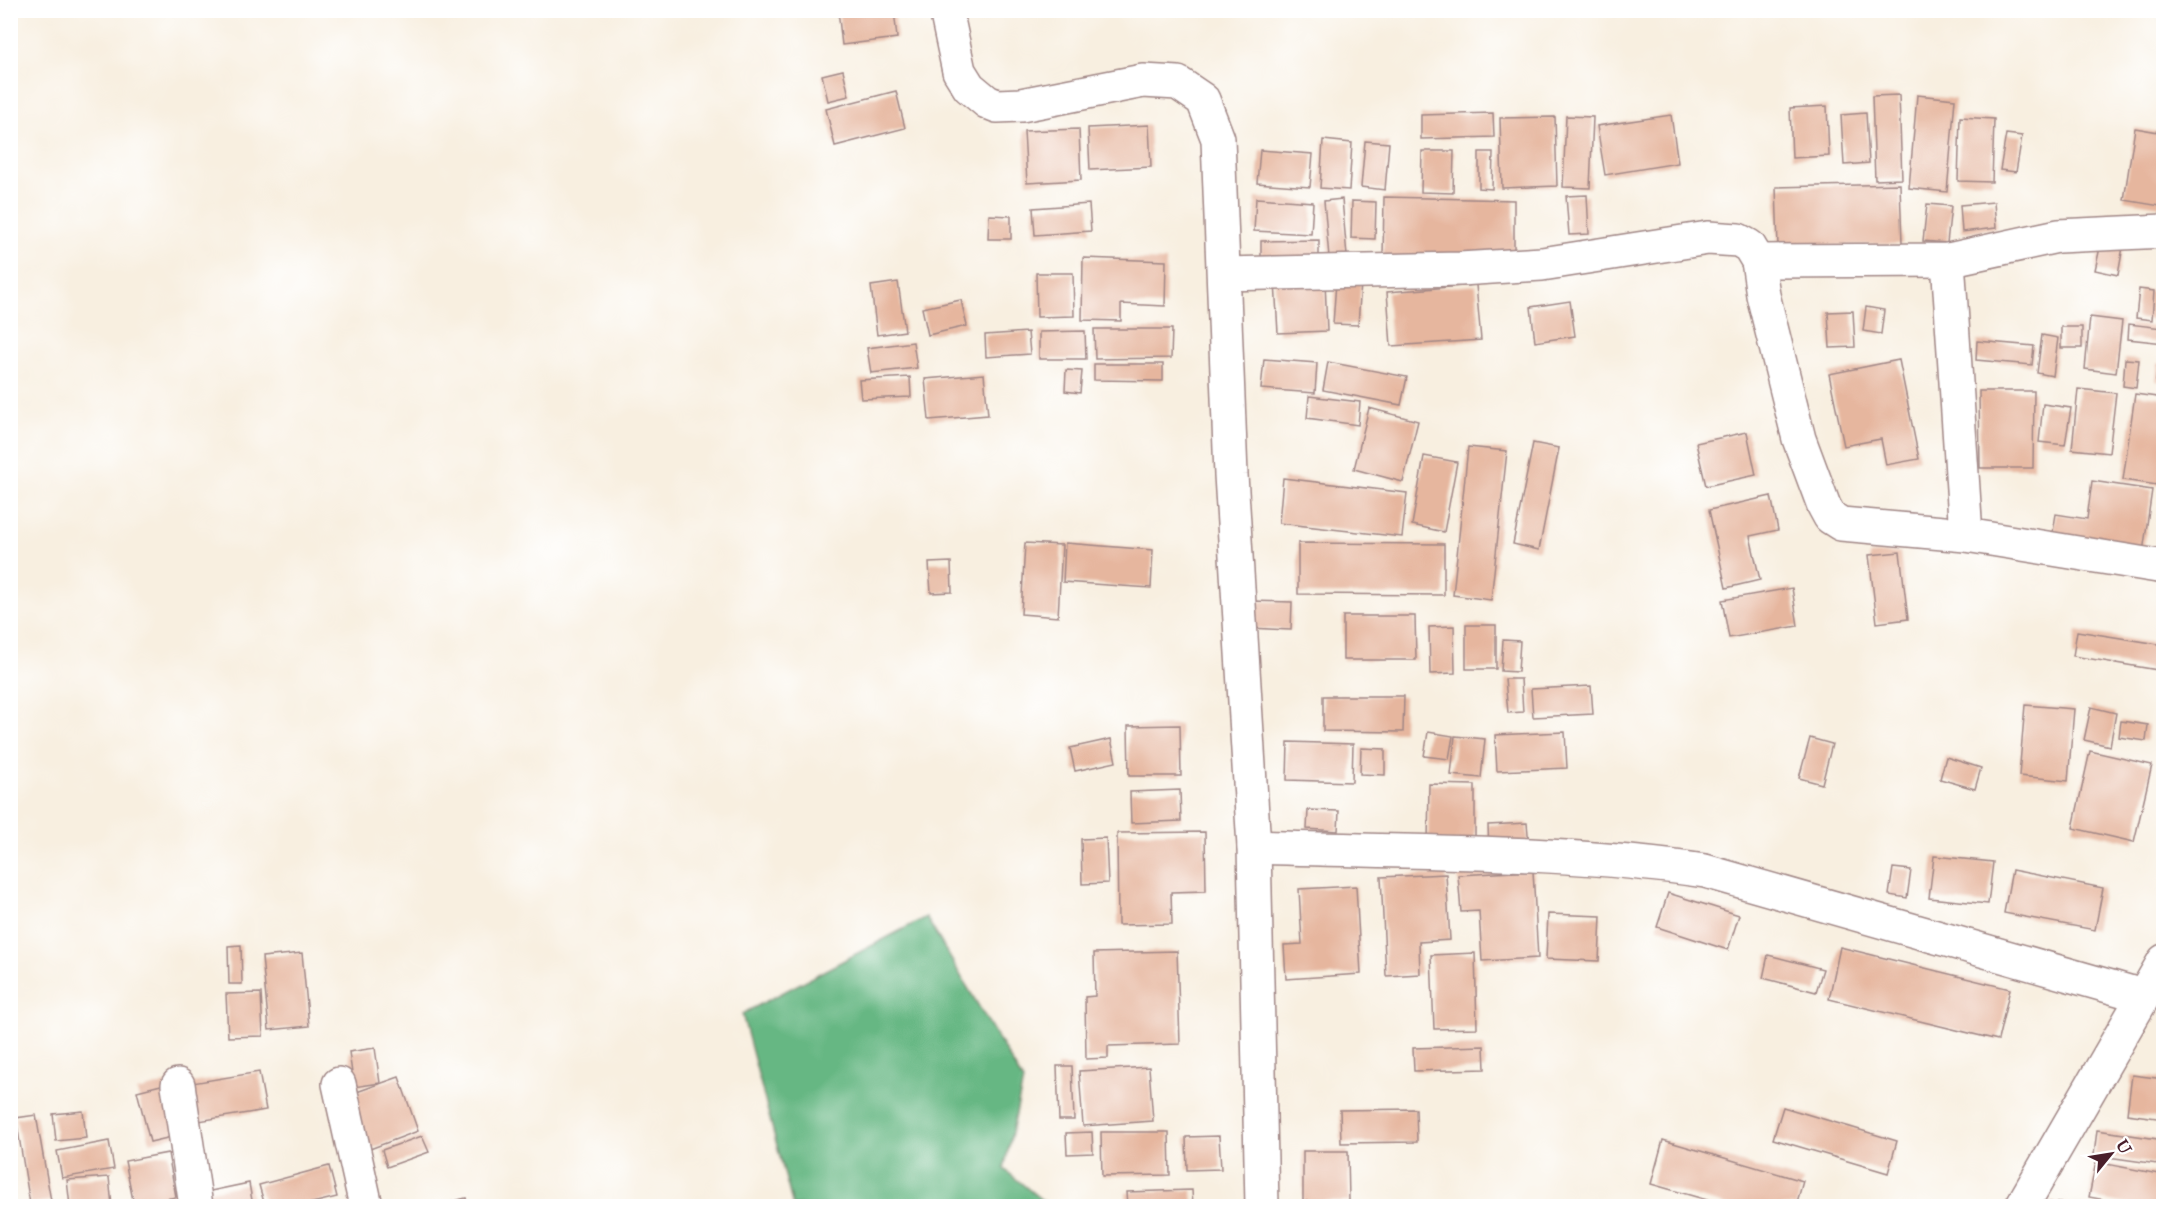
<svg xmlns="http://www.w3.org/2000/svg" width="2174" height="1217" viewBox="0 0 2174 1217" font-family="'IM FELL Double Pica',serif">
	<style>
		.forest { fill: #66b783; stroke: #586b57; stroke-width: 1.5 }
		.building { fill: #e6b69e }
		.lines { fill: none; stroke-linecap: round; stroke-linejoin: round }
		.minor-casing { stroke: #a18786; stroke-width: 36 }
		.minor { stroke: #fff; stroke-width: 33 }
	</style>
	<rect width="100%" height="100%" fill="#fff"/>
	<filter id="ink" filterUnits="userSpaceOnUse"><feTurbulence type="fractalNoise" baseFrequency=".0167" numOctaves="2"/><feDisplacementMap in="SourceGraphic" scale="12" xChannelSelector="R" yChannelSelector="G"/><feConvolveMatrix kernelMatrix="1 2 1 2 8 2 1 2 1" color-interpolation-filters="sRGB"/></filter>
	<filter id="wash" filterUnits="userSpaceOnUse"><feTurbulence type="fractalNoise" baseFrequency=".008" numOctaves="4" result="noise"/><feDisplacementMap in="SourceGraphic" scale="24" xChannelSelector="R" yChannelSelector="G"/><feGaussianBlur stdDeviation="1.35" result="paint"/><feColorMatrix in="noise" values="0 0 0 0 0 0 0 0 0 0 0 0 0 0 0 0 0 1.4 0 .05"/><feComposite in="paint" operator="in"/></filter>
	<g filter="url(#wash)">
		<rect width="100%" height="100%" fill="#f8efe0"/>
		<polygon class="forest" points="926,917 1023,1081 1004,1169 1049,1206 793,1206 742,1014"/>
		<g id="blocks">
			<g class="building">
				<polygon points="838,10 894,10 897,38 842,45"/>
				<polygon points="843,70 849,96 828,101 822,75"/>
				<polygon points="896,91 905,128 835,146 826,109"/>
				<polygon points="1899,95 1902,179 1875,180 1872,96"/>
				<polygon points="1917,95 1955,99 1947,192 1909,188"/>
				<polygon points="1827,106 1829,156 1792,158 1790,108"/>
				<polygon points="1493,113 1494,137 1421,139 1421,115"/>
				<polygon points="1866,113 1869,163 1844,165 1841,115"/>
				<polygon points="1671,115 1678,163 1605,175 1597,126"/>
				<polygon points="1566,116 1593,117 1590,188 1563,187"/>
				<polygon points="1555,117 1557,186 1502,188 1500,118"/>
				<polygon points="1960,117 1994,119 1992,182 1958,181"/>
				<polygon points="1149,125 1151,167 1090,170 1088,128"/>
				<polygon points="2135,128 2164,133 2164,184 2160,206 2124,200"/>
				<polygon points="1079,129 1081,180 1027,183 1024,131"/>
				<polygon points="2006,134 2022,136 2016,172 2000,170"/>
				<polygon points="1323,140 1352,143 1349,190 1320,188"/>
				<polygon points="1365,141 1389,143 1385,190 1361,187"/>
				<polygon points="1260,150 1313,154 1310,187 1257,183"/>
				<polygon points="1422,151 1454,151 1453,193 1421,192"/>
				<polygon points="1479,152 1493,152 1492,189 1479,188"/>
				<polygon points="1900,184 1902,244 1778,247 1776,187"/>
				<polygon points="1587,195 1589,234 1569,235 1566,196"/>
				<polygon points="1384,197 1514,200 1514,260 1383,258"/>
				<polygon points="1256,198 1313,202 1311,234 1254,231"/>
				<polygon points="1342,199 1347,256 1329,257 1324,201"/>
				<polygon points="1352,201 1376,202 1375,239 1351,238"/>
				<polygon points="1994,202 1996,228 1962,232 1960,205"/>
				<polygon points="1089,204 1091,231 1035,235 1033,208"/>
				<polygon points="1927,204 1951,206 1947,243 1923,241"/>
				<polygon points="989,215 1011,216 1011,239 988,239"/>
				<polygon points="1319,240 1319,268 1261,269 1261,241"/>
				<polygon points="2101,243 2123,247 2118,275 2095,270"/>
				<polygon points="1083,258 1166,261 1165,306 1121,304 1121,321 1082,320"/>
				<polygon points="1036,273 1073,273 1074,316 1037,317"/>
				<polygon points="1325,280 1327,331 1278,333 1275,282"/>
				<polygon points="898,282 905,331 877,335 871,286"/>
				<polygon points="1336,282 1361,283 1358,325 1333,324"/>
				<polygon points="1476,285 1481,340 1391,346 1387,292"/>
				<polygon points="2139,289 2154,291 2152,320 2136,318"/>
				<polygon points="961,300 967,326 928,335 922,308"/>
				<polygon points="1570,301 1575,336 1535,342 1531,307"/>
				<polygon points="1866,307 1884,310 1881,334 1863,331"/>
				<polygon points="1853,311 1855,347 1830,348 1828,312"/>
				<polygon points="2090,317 2122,321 2116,373 2085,369"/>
				<polygon points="2162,323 2164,343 2128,339 2129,324 2162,328"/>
				<rect x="2061" y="327" width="21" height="21"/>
				<polygon points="1094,329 1172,329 1171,358 1095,359"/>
				<polygon points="1085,331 1086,359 1039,359 1039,332"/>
				<polygon points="1028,332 1030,354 986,357 985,335"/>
				<polygon points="2042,335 2058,338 2053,376 2037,373"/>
				<polygon points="1977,341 2034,346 2032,365 1976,360"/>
				<polygon points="913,342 917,368 871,373 867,348"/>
				<polygon points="1264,359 1317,363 1315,393 1261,389"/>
				<polygon points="2125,359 2139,360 2136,388 2123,386"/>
				<polygon points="1899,360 1919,459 1886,465 1881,439 1844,446 1829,374"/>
				<polygon points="1328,362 1407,377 1401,405 1323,390"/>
				<polygon points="2158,363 2164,363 2164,382 2156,381"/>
				<polygon points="1094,364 1163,364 1163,381 1094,380"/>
				<polygon points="1066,370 1082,371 1080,393 1065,391"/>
				<polygon points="984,374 988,415 929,420 925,379"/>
				<polygon points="910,377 911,397 861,399 859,380"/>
				<polygon points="2078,389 2116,393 2109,453 2072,449"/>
				<polygon points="1979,391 2034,391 2033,468 1980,468"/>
				<polygon points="2135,394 2164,398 2164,486 2123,480"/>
				<polygon points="1309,396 1360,402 1358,425 1307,418"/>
				<polygon points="2043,404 2071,408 2065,445 2039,442"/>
				<polygon points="1369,408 1418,421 1403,482 1354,469"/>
				<polygon points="1747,432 1756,475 1706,486 1696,443"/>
				<polygon points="1533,443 1559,448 1539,550 1513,544"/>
				<polygon points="1468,447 1507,451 1491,600 1453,595"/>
				<polygon points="1424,456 1457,462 1444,532 1412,525"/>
				<polygon points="1283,478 1407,493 1402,537 1279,523"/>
				<polygon points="2092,481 2152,490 2143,552 2052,538 2056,514 2087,519"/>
				<polygon points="1771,496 1778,530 1750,536 1760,580 1726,588 1709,510"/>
				<polygon points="1025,543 1062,545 1058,617 1021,614"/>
				<polygon points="1065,543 1153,550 1151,588 1063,582"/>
				<polygon points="1298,543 1444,544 1444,595 1298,594"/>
				<polygon points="1900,552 1908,619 1877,623 1869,555"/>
				<polygon points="951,562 952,592 931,593 929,563"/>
				<polygon points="1792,588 1798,626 1729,638 1722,600"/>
				<polygon points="1250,601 1292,602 1291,630 1250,628"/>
				<polygon points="1343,616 1415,616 1416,660 1343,660"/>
				<rect x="1466" y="625" width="30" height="44"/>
				<polygon points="1454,626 1455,673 1430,674 1429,627"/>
				<polygon points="2077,631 2164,645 2164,671 2073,656"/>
				<polygon points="1503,640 1520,641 1518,672 1501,671"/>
				<polygon points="1505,679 1521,679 1523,712 1508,713"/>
				<polygon points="1591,686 1593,714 1533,717 1531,689"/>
				<polygon points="1323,696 1404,696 1403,732 1323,731"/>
				<polygon points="2025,705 2074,709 2068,781 2019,776"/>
				<polygon points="2091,707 2116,713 2110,746 2084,740"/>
				<polygon points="2121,721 2148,725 2146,741 2119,737"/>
				<polygon points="1180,725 1181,776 1129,776 1128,726"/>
				<polygon points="1428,732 1453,736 1449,759 1424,756"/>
				<polygon points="1565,732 1567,768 1497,771 1495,735"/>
				<polygon points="1455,736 1485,739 1481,778 1451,775"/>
				<polygon points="1810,738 1832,744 1822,784 1799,778"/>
				<polygon points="1111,739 1116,762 1075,771 1070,748"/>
				<polygon points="1288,742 1353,744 1352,782 1287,780"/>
				<polygon points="1361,748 1385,749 1385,775 1360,774"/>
				<polygon points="2090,751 2152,765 2134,842 2073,828"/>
				<polygon points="1946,757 1981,768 1975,789 1940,779"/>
				<polygon points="1429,784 1475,785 1475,841 1428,841"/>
				<polygon points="1180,790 1181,821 1131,823 1130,792"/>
				<polygon points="1308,810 1339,811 1338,831 1307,829"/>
				<polygon points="1527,823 1529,846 1489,849 1488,825"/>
				<polygon points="1205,832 1206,891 1171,892 1172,924 1118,925 1117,833"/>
				<polygon points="1106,838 1108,883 1082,884 1081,839"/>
				<polygon points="1934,856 1993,862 1988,904 1929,898"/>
				<polygon points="1893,868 1911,870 1907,898 1889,895"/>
				<polygon points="2012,870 2103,888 2095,930 2004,913"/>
				<polygon points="1533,871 1538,958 1482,961 1479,911 1461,912 1458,875"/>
				<polygon points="1446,874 1450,940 1419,942 1420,974 1386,976 1381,877"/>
				<polygon points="1356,886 1361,974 1286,979 1284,945 1302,944 1299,889"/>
				<polygon points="1668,893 1739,915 1728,950 1657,927"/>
				<polygon points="1548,914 1601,916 1599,961 1546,959"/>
				<polygon points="241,945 242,984 229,984 228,946"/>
				<polygon points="1840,947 2010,989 1998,1040 1829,999"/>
				<polygon points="1177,951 1180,1044 1108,1046 1108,1058 1086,1059 1085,997 1095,996 1094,953"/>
				<polygon points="302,953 309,1026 269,1030 262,957"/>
				<polygon points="1475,953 1477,1028 1434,1029 1431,955"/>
				<polygon points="1768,955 1823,969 1816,992 1763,978"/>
				<polygon points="261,993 263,1036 228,1037 226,994"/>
				<polygon points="1484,1046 1485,1069 1414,1071 1413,1048"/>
				<polygon points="375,1048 380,1083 354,1087 349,1052"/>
				<polygon points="1057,1066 1072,1066 1074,1120 1059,1120"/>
				<polygon points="1149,1067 1153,1121 1083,1126 1079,1071"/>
				<polygon points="259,1072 266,1110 193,1122 186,1084"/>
				<polygon points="2132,1075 2164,1079 2164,1119 2127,1114"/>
				<polygon points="399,1077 418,1131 370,1149 351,1094"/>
				<polygon points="165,1084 176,1136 150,1142 137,1091"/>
				<polygon points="1783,1107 1897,1141 1888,1173 1773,1139"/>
				<polygon points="1416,1109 1417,1142 1341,1143 1340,1110"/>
				<polygon points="83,1111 86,1138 56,1141 53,1114"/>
				<polygon points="36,1115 51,1201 30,1204 16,1118"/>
				<polygon points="2097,1130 2164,1140 2164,1165 2094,1155"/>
				<polygon points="1092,1132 1093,1153 1067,1154 1066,1133"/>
				<polygon points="1101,1132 1169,1132 1170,1175 1102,1176"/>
				<polygon points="422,1136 429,1152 387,1167 382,1150"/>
				<polygon points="1219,1136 1221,1169 1187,1170 1186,1137"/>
				<polygon points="1663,1140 1803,1181 1796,1206 1728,1206 1651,1184"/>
				<polygon points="109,1141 114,1169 62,1178 57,1151"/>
				<polygon points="1303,1151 1348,1151 1349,1201 1303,1201"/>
				<polygon points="168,1153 176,1197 134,1205 125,1161"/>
				<polygon points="2096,1162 2164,1175 2164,1206 2136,1206 2089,1197"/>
				<polygon points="329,1166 337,1197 300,1206 265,1206 259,1185"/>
				<polygon points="109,1177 112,1206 70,1206 67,1180"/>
				<polygon points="249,1183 253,1206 203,1206 201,1193"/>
				<polygon points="1192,1190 1193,1206 1127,1206 1126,1192"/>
				<polygon points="466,1198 468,1206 434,1206"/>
				<polygon points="2044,1202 2083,1205 2083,1206 2044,1206"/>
			</g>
		</g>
	</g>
	<g filter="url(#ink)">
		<use href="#blocks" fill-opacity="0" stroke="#a18786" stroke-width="1.5"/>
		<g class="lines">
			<g class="minor-casing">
				<g id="minor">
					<polyline points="946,10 959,71 969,87 987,102 997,106 1021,105 1143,81 1178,83 1203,100 1218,139 1231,475 1254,847 1262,1206"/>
					<polyline points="1948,260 1966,535"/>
					<polyline points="1758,261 1948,260 2058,236 2164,231"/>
					<polyline points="1224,274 1460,269 1542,264 1708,238 1738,240 1749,246 1758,261 1763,295 1799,439 1824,506 1830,517 1841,524 1966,535 2164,567"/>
					<path d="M1254,847C1404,853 1557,849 1705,871L2143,996"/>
					<polyline points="339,1084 366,1206"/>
					<polyline points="178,1085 196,1206"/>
					<polyline points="2022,1206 2164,961"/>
				</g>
			</g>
			<use href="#minor" class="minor"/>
		</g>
	</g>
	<rect width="2174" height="1217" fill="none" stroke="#fff" stroke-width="36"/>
	<g transform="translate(2111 1154) rotate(60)" stroke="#ffffff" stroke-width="4.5" paint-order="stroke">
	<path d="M0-4.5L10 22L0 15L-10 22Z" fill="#4a1f2b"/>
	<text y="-9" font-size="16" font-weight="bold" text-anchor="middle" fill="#4a1f2b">U</text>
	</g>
</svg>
